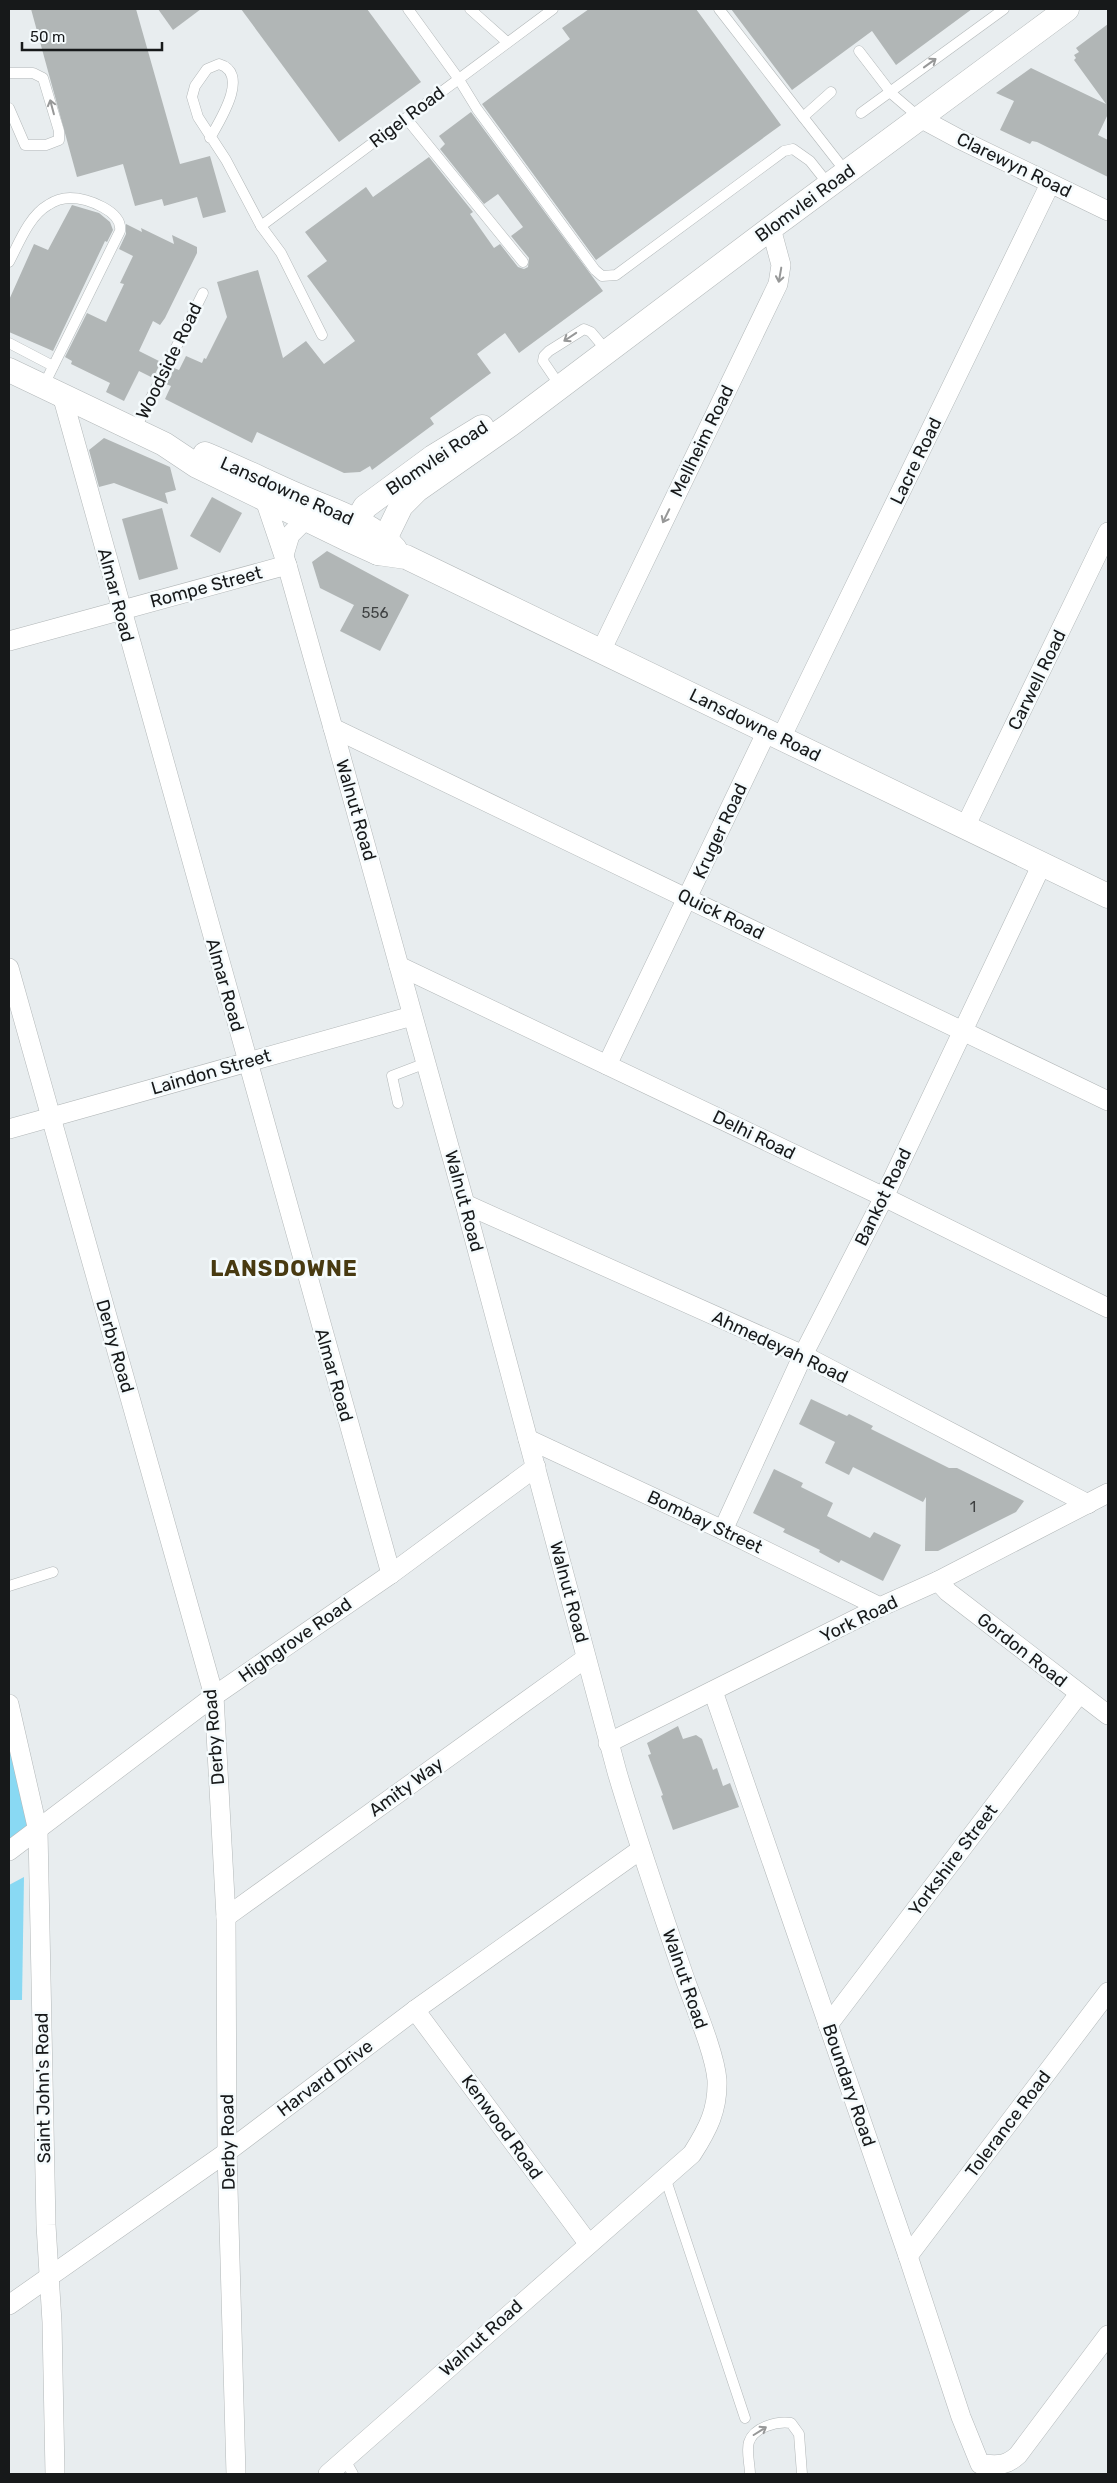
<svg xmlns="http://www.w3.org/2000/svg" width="1117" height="2483" viewBox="0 0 1117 2483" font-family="Rubik,sans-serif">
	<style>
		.green { fill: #89d9f3 }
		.building { fill: #b1b6b6 }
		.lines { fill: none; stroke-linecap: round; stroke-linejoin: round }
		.service-casing { stroke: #b3b8b9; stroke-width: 11 }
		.minor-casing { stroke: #b3b8b9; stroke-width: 20 }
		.tertiary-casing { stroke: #b3b8b9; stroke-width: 25 }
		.service { stroke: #fff; stroke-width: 10 }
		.minor { stroke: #fff; stroke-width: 19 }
		.tertiary { stroke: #fff; stroke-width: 24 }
		.oneway { stroke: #979898 }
		.labels { text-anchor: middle; stroke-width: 5; stroke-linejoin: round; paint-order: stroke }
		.number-label { font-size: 15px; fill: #3e4041 }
		.street-label { font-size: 18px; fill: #17191a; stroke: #f5fbfd }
		.district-label { font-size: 22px; font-weight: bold; letter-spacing: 1px; fill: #483a11; stroke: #f5fbfd }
	</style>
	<rect width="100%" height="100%" fill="#e8edef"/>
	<g class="green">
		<polygon points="9,1703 43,1827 9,1851"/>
		<polygon points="24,1877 22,2000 9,2000 9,1885"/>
	</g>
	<g class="building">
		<polygon points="31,9 136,9 180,164 210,156 226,212 203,218 197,197 164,206 162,199 135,206 123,164 77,177"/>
		<polygon points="158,9 201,9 173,30"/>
		<polygon points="241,9 367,9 421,82 339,142"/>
		<polygon points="589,9 696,9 781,125 596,260 482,104 570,39 562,28"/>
		<polygon points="731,9 972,9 896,65 872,31 792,90"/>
		<polygon points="1108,24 1108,114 1098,135 1108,140 1108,177 1037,142 1032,141 1030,144 1000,130 1014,101 996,93 1031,68 1106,104 1074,60 1076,58 1074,55 1079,52 1076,48"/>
		<polygon points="471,112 603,291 519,353 505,333 477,354 491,373 430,418 434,424 372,470 370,466 360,472 344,473 257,432 252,443 165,399 171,386 166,384 174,368 179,370 186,356 202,363 204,358 206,359 227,317 217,282 258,270 283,358 306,341 324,364 355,341 307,276 327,261 305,232 366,187 373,197 429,157 473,212 470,214 494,248 500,244 518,267 524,269 528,267 529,258 511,236 523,227 498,194 484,204 440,149 445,144 439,136"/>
		<polygon points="72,205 99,213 110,222 113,230 107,242 105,241 53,351 9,332 9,300 34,244 48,250"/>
		<polygon points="126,224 142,232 141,228 174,244 172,235 197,247 197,253 165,318 160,325 153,321 139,351 161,362 153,378 139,371 124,401 106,392 110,383 71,364 72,361 65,357 87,313 106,322 124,284 120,283 133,256 119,249 126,234"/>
		<polygon points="104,438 170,467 176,490 165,493 168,504 114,483 99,487 89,450"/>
		<polygon points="212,497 242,513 220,553 190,536"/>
		<polygon points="162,508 178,569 139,580 122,519"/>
		<polygon points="327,551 409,595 380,651 340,631 354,605 320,588 312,562"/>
		<polygon points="811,1399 847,1416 849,1414 873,1426 871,1429 949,1468 957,1468 1024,1501 1016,1512 938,1551 925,1551 926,1497 923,1502 853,1467 849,1475 825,1463 835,1442 799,1424"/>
		<polygon points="774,1469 803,1483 801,1487 833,1503 827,1516 870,1538 874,1532 901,1545 883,1581 841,1560 839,1563 819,1552 820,1550 783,1532 785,1529 753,1513"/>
		<polygon points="678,1726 683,1739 696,1735 702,1739 713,1770 717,1768 723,1786 730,1783 739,1807 673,1830 661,1796 663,1795 648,1755 651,1754 647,1743"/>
	</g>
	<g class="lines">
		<g class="service-casing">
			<g id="service">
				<polyline points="408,9 458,78 477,109 595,270 602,276 616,275 784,151 793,149 810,161 829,185"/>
				<polyline points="470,9 507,42"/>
				<polyline points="719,9 803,117"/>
				<polyline points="859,51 892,94 920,118"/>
				<polyline points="9,73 33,73 43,78 59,131 59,140 46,145 25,145 9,108"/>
				<polyline points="831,92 803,117 846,172"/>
				<polyline points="861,113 1004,9"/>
				<polyline points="406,118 523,262"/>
				<path d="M210,138C219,122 251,73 219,64L207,69L195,86L192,97L198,117L226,160L261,226L281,253L322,335"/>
				<polyline points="261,226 553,9"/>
				<path d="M9,262C19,243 29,216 48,205C54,201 63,198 70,198C87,198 123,211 120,231L43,387"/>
				<polyline points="9,343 53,366"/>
				<polyline points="560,386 543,361 544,356 549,351 584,329 591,332 607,351"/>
				<polyline points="135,430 203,293"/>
				<polyline points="398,1103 392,1076 426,1063"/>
				<polyline points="9,1586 53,1572"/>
				<polyline points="665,2177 745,2418"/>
				<polyline points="345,2460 353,2474"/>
				<path d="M750,2474C750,2465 746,2450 749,2442C754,2427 777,2421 791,2423L799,2434L802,2474"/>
			</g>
		</g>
		<g class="minor-casing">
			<g id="minor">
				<polyline points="920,118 959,139 1108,211"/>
				<polyline points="62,395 391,1574"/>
				<path d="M265,500L287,565L333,728L465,1204L617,1772C638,1843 662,1912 686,1982C695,2007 715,2054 717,2080C718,2110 708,2129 692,2154L328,2474"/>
				<polyline points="284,555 290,535 306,519"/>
				<polyline points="9,641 287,565"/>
				<polyline points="601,651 778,284 781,265 771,228"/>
				<polyline points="333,728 1108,1101"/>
				<polyline points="781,738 1050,184"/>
				<polyline points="965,827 1108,532"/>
				<polyline points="399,966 884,1197 1108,1308"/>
				<polyline points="9,968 214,1696 226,1917 227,2152 236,2474"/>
				<polyline points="607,1065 767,731"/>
				<polyline points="9,1129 412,1016"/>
				<polyline points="465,1204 803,1355 1088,1504"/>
				<polyline points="528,1439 723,1530 880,1607"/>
				<polyline points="723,1530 803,1355 884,1197 1042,864"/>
				<polyline points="938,1581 948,1592 1108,1715"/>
				<path d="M713,1691L908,2256L961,2417L980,2464C997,2465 1005,2467 1018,2455L1108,2335"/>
				<polyline points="9,1704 38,1831 46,2225 52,2322 55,2474"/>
				<polyline points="608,1743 880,1607 938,1581 1108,1493"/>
				<polyline points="9,1851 214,1696 391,1574 536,1467"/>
				<polyline points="226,1917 586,1658"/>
				<polyline points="415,2010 588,2243"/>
				<polyline points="828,2025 1079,1694"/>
				<polyline points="908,2256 1108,1992"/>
				<polyline points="9,2305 227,2152 415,2010 640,1850"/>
			</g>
		</g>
		<g class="tertiary-casing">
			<g id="tertiary">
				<polyline points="9,370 164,444 197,466 347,539 378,553 406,557 1108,896"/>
				<path d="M205,454C237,467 267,482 299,496C330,510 372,522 395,549"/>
				<polyline points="349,535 365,507 433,457 482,427"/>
				<polyline points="378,553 401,506 417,490 511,424 771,228 1067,9"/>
			</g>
		</g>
		<use href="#service" class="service"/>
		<use href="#minor" class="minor"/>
		<use href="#tertiary" class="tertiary"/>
	</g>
	<defs><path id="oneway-shaft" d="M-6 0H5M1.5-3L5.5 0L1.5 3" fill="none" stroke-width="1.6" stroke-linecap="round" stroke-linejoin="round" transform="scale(1.25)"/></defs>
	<g class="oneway">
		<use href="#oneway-shaft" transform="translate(930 63) rotate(-36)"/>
		<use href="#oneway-shaft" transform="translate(52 107) rotate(-105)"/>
		<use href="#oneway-shaft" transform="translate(780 275) rotate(100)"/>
		<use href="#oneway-shaft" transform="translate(570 337) rotate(146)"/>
		<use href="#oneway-shaft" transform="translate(666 516) rotate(116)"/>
		<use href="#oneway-shaft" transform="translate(760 2431) rotate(-32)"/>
	</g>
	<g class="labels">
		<g class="number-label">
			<text x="375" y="618">556</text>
			<text x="973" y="1512">1</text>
		</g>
		<g class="street-label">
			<text transform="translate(407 117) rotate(-37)" y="6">Rigel Road</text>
			<text transform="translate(1014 165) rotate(26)" y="6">Clarewyn Road</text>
			<text transform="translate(805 203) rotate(-36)" y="6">Blomvlei Road</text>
			<text transform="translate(169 361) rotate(-64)" y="6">Woodside Road</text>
			<text transform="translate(702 441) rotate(-64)" y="6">Mellheim Road</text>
			<text transform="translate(437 458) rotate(-34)" y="6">Blomvlei Road</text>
			<text transform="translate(916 461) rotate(-64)" y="6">Lacre Road</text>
			<text transform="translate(287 491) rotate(24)" y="6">Lansdowne Road</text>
			<text transform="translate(206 587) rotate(-15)" y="6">Rompe Street</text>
			<text transform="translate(116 595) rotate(75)" y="6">Almar Road</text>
			<text transform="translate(1037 680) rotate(-64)" y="6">Carwell Road</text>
			<text transform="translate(755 725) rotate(26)" y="6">Lansdowne Road</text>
			<text transform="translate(356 810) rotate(74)" y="6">Walnut Road</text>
			<text transform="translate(720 831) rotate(-65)" y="6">Kruger Road</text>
			<text transform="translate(721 914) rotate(26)" y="6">Quick Road</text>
			<text transform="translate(225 985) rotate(74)" y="6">Almar Road</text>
			<text transform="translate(211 1072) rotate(-16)" y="6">Laindon Street</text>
			<text transform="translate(754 1135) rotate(26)" y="6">Delhi Road</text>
			<text transform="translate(883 1197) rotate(-64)" y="6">Bankot Road</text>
			<text transform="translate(464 1201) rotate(75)" y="6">Walnut Road</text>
			<text transform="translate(115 1346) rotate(74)" y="6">Derby Road</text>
			<text transform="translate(780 1347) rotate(25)" y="6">Ahmedeyah Road</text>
			<text transform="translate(334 1375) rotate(74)" y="6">Almar Road</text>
			<text transform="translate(705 1522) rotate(25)" y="6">Bombay Street</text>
			<text transform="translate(569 1592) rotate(75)" y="6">Walnut Road</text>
			<text transform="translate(859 1619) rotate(-26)" y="6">York Road</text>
			<text transform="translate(295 1640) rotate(-35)" y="6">Highgrove Road</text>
			<text transform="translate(1022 1650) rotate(38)" y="6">Gordon Road</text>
			<text transform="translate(214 1737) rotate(-95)" y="6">Derby Road</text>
			<text transform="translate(406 1787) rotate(-36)" y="6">Amity Way</text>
			<text transform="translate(953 1860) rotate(-53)" y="6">Yorkshire Street</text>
			<text transform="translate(685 1979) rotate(71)" y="6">Walnut Road</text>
			<text transform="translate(325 2078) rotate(-37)" y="6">Harvard Drive</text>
			<text transform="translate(849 2085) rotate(71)" y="6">Boundary Road</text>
			<text transform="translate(43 2088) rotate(-91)" y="6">Saint John's Road</text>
			<text transform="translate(1008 2124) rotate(-53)" y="6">Tolerance Road</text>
			<text transform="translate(502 2127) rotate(54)" y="6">Kenwood Road</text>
			<text transform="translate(228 2142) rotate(-91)" y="6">Derby Road</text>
			<text transform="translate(481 2338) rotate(-42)" y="6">Walnut Road</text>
		</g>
		<g class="district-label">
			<text x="284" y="1276">LANSDOWNE</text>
		</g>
	</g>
	<rect width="1117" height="2483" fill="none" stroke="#17191a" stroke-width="20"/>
	<path d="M22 42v8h140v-8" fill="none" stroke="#17191a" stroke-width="2.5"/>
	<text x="30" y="42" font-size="15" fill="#17191a" stroke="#f5fbfd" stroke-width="4" paint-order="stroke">50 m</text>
</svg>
